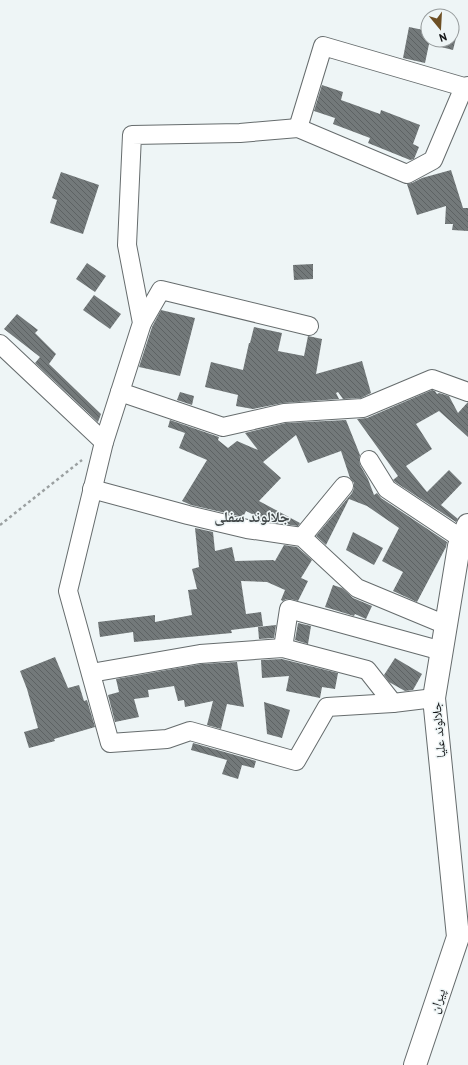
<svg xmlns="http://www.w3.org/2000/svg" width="468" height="1065" viewBox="0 0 468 1065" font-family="'PT Sans','Noto Naskh Arabic',sans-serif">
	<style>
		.building { fill: url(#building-back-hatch) }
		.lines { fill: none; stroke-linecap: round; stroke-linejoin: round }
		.minor-casing { stroke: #666c6d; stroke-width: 20 }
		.tertiary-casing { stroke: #666c6d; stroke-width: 24 }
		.path { stroke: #9ba0a1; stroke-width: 2.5; stroke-dasharray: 3 3; stroke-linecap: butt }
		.minor { stroke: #fff; stroke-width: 18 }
		.tertiary { stroke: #fff; stroke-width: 22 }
		.labels { text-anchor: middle; stroke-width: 3; stroke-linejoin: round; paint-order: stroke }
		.street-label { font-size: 13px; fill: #131516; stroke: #eef5f6 }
		.quarter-label { font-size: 15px; font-weight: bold; fill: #43494a; stroke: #eef5f6 }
	</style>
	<defs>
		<pattern id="building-back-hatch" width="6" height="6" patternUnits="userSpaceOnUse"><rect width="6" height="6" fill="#73797a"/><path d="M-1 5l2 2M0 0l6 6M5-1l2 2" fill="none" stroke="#5d6263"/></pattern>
	</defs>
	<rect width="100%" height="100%" fill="#eef5f6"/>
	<g class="building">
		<polygon points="409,27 428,31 428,40 452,40 452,36 456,38 453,50 429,44 425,63 403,58"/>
		<polygon points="322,85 343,92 341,100 380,114 381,110 420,125 413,144 419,147 414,159 410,160 368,143 370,138 333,124 335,118 314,111"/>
		<polygon points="451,170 463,208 468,208 468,231 452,230 453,224 445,224 446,206 417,215 407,184 412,183 422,178"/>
		<polygon points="61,172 99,185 83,234 50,223 57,200 52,198"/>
		<polygon points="87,263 106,276 95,292 76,279"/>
		<polygon points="313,264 313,279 294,280 293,265"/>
		<polygon points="94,295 121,314 110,329 83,310"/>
		<polygon points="161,310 195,318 180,376 139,367 152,327"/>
		<polygon points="17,314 38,330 35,333 56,354 49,364 101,414 98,422 35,363 40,357 4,329"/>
		<polygon points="254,327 282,333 278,351 304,356 308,336 322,339 316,374 362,361 371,393 361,398 343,399 338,392 336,393 339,399 283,403 253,409 236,406 238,395 205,387 211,362 243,370 249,343 250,343"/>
		<polygon points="432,390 435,391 437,394 439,393 449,396 458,413 468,402 468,437 439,411 416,424 432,449 406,466 427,492 449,470 462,483 441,505 458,519 456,522 395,482 393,480 398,476 357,419 367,418"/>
		<polygon points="180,392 194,396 192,405 177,400"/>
		<polygon points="170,420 219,437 218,440 228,448 237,441 258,450 245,433 286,423 346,420 360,455 359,460 360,465 368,479 374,495 377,493 381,498 447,542 446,547 417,602 393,591 403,572 382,561 399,528 367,506 349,499 326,545 316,536 352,493 354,488 354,483 350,478 341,451 308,463 296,435 263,462 281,478 259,501 300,523 298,526 266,521 246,511 243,517 191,505 182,501 207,460 179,448 185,433 168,427"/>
		<polygon points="195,528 213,532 215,551 232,547 235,561 273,560 275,561 284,545 297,547 312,560 301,578 308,581 298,601 291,599 286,599 283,601 281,600 285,590 267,582 241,581 246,614 261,612 263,626 231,630 232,633 134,642 133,632 100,637 98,622 155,615 155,622 192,615 188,590 197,589 192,569 199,567"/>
		<polygon points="353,532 383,548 374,565 346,550"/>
		<polygon points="333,585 342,588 353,598 372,606 366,619 355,614 354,616 325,607"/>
		<polygon points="298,623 311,626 308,644 295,640"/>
		<polygon points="276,625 274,638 259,639 258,627"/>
		<polygon points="55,657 68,688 79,685 84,701 87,700 95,727 54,739 55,741 29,748 24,732 38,728 27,689 20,671"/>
		<polygon points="395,658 422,674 413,690 405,691 389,682 384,675"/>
		<polygon points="282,659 338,673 335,689 322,687 320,698 286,691 289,676 262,678 261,660"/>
		<polygon points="237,662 244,707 227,704 221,729 207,725 213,701 185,707 184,700 178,701 174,686 148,690 149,697 134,699 139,717 115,722 108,695 119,692 116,679 201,664"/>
		<polygon points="264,702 290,710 282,738 267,734"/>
		<polygon points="193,743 256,761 254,768 242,765 238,779 222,774 227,760 191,750"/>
	</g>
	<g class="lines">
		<g class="minor-casing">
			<g id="minor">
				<polyline points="298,128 323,46 464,87 468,86"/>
				<polyline points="142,323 161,290 309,326"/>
				<polyline points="0,344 104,442"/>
				<polyline points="120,392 223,427 284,413 363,408 432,379 468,392"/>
				<polyline points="369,460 387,489 462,539"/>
				<polyline points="92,489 188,515 247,529 302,537 357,588 446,625"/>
				<polyline points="302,537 344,486"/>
				<polyline points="283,648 289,609 442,651"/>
				<polyline points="91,673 200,654 283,648 367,670 393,703 434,698"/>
				<polyline points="393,703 327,707 296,761 190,731 167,739 110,743 68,591 104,442 142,323 127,245 132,135 240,133 298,128 407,174 433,160 464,87"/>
			</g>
		</g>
		<g class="tertiary-casing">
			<polyline id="tertiary" points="415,1065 458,937 434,698 459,546 468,525"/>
		</g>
		<polyline class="path" points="0,525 82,460"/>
		<use href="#minor" class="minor"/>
		<use href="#tertiary" class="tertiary"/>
	</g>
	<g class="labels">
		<g class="street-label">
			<text transform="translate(438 730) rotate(-95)" y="5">جلالوند علیا</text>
			<text transform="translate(437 1001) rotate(-72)" y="5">پیران</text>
		</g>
		<g class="quarter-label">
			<text x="252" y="522">جلالوند سفلی</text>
		</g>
	</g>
	<g transform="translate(440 28) rotate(162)"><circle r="19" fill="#eef5f6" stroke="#969b9c"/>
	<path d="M0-3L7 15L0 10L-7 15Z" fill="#6d4f24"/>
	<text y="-6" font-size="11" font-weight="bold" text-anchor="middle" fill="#131516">N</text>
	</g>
</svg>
